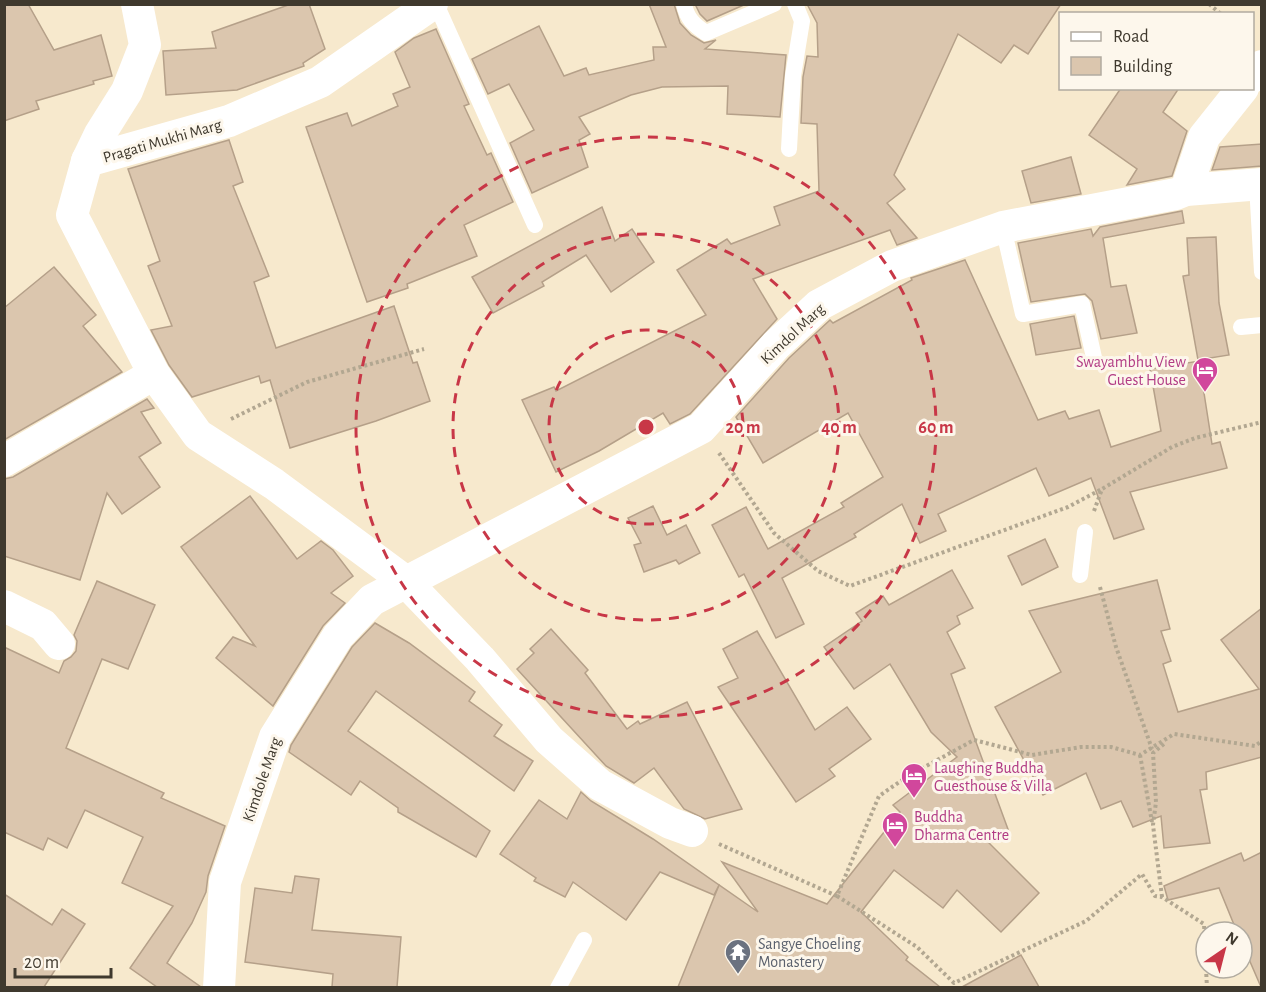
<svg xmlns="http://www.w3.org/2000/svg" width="1266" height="992" viewBox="0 0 1266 992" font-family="'Alegreya Sans',sans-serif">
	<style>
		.building { fill: #dbc6ae; stroke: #b5a089; stroke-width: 1.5 }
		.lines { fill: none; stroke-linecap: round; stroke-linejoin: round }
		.path { stroke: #b2a791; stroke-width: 4; stroke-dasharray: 3 3; stroke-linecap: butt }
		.service { stroke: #fff; stroke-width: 16 }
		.minor { stroke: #fff; stroke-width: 32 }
		.ring { fill: none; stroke: #c83747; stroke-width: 3; stroke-dasharray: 10 8 }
		.labels { text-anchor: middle; stroke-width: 6; stroke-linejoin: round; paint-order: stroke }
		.street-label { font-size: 16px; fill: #3f392e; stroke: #fdf7ec }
		.hotel-label { font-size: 16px; fill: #b23c85; stroke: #fdf7ec; text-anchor: start }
		.worship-label { font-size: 16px; fill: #5b616d; stroke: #fdf7ec; text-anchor: start }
		.centre { fill: #c83747; stroke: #fdf7ec; stroke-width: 3 }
		.ring-label { font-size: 18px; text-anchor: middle; font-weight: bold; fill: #c83747; stroke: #fdf7ec; stroke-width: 6; stroke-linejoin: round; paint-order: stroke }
	</style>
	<rect width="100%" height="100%" fill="#f7e9cd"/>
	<g class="building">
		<polygon points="4,4 28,4 54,50 101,35 112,76 93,81 94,84 36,101 39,109 4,121"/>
		<polygon points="291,4 309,4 325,49 303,63 304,66 237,90 166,95 163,51 216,48 212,32"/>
		<polygon points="649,4 674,4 680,23 691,35 704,43 716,40 705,49 786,55 780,117 727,114 728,86 662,87 631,95 579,117 590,134 579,140 588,167 532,193 510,143 534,130 509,84 488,94 472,59 539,26 564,76 586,68 589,75 654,60 653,47 666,47"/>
		<polygon points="695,4 746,4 707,21 700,14"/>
		<polygon points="807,4 1061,4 1028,54 1014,45 1001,63 958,34 894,175 905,189 887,203 917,238 897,245 890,230 753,279 777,319 690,414 670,424 663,413 599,451 556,472 522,400 554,387 556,391 706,315 677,270 727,239 731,244 780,225 774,207 819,191 817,124 801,123 803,77 807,56 818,57 817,23"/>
		<polygon points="436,29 469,104 464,106 487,155 491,153 513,202 464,225 477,256 407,284 408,288 367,302 306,127 347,113 352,126 398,106 393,94 410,87 395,52 414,38"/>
		<polygon points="1121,88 1179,88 1163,112 1187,131 1172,176 1127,185 1137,169 1089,135"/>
		<polygon points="229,140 243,182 233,186 269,276 254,282 276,348 394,306 413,363 417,362 430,401 376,421 290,448 270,380 261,383 259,376 192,397 169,365 151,330 172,326 148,266 160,261 128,169"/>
		<polygon points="1262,144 1262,166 1212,170 1220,147"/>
		<polygon points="1071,157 1081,194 1031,203 1022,171"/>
		<polygon points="602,207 615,241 632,229 654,262 611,292 586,255 542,282 544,286 493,313 472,277"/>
		<polygon points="1182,211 1184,223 1103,238 1111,287 1126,285 1137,333 1101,339 1092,301 1085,294 1031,302 1018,243 1091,229 1093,236 1100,227"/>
		<polygon points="1216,237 1219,303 1229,355 1198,360 1183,276 1189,275 1187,238"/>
		<polygon points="965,260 1038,420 1065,411 1069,419 1099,410 1111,447 1161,431 1150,369 1199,361 1212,444 1220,442 1227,468 1130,492 1144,529 1114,539 1091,478 1049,496 1036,468 938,514 946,531 920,543 902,504 854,534 856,537 782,578 804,624 776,638 744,574 739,577 712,525 746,507 768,549 844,507 841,503 883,477 848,413 763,463 736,417 789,358 830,320 833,323 912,280 911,278"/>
		<polygon points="54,267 96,315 83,326 122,372 4,440 4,308"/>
		<polygon points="1074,316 1081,348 1036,355 1030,324"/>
		<polygon points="147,399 154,408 141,412 161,443 139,457 160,487 122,514 107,493 80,580 4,556 4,479 13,477"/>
		<polygon points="250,496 297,559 321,541 333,550 353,576 331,593 345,603 323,626 273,706 216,658 233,637 255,646 181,547"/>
		<polygon points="653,506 667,535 686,525 700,553 679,564 676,560 644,572 634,545 641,543 628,518"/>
		<polygon points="1045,539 1058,567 1022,585 1008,556"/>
		<polygon points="952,570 973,608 957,616 960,624 947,632 965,668 951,674 1009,832 989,843 1039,893 1001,932 957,890 943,908 894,870 861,912 908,957 906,960 940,987 678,987 719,885 758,912 722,862 827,904 900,812 893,805 957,757 931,732 890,664 854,689 824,647 862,621 856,613 883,596 889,605"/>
		<polygon points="1157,580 1170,629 1161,631 1171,661 1163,664 1178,712 1259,689 1221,640 1262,608 1262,757 1206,772 1207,789 1200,790 1210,843 1164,848 1161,816 1133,827 1121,801 1101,809 1086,773 1043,795 995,707 1061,672 1029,611"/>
		<polygon points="97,581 155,605 128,669 102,659 66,748 164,793 161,798 225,826 208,876 206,892 192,923 167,963 201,987 157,987 130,968 173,906 122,883 143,837 85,810 67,848 48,838 43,850 4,832 4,647 59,673 64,661 71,657 76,651 77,641 74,635"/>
		<polygon points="375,623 409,643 475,692 469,701 502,725 494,736 533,761 514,791 376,691 348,731 490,831 476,857 398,812 398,808 360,781 351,795 289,752 291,745 352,647"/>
		<polygon points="551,629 588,670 585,673 627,729 638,721 640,724 687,702 742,809 705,819 684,809 654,768 634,783 606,766 517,669 534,653 530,649"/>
		<polygon points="757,631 815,730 847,707 871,739 829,769 835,776 796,802 718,687 738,678 723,649"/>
		<polygon points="581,792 591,801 653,839 719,885 714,895 660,872 626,920 573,882 565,897 534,881 536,878 500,854 539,800 567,819"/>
		<polygon points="1262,852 1262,987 1261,987 1242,943 1242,932 1237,932 1219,888 1168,900 1164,886 1241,853 1244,861"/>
		<polygon points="295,876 319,879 312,930 401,937 397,987 332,987 333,974 245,962 255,888 292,893"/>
		<polygon points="4,894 52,925 62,909 85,924 44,987 4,987"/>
		<polygon points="1021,955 1039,987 962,987"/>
	</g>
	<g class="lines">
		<g class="path">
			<polyline points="1209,4 1221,14"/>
			<polyline points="231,419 307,382 424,349"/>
			<polyline points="719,453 774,533 818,571 850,586 1068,507 1102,489"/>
			<polyline points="1094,511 1102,489 1172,447 1195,438 1262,422"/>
			<polyline points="1100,587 1116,647 1152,749"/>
			<polyline points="1140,755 1152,822"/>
			<polyline points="719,844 837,896 879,796 908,776 974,740 1032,755 1081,747 1111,747 1140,755 1174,734 1255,746 1262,741"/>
			<polyline points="837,896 917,947 954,983 1086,921 1142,874 1155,896 1162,897 1204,924 1206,963"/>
			<polyline points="1162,897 1153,825 1156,802 1153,753 1165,743"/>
			<polyline points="1206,968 1207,988"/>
		</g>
		<g class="service">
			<polyline points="436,4 535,225"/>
			<path d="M684,4C687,19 694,25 706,33L774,4"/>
			<polyline points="789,149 793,76 802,21 795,4"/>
			<polyline points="1257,185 1262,272"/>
			<polyline points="1003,227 1023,314 1082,304 1095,362"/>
			<polyline points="1241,327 1262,325"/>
			<polyline points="1080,575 1085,532"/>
			<polyline points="558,988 584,940"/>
		</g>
		<g class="minor">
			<polyline points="432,4 320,82 229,121 87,161 72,215 154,374 198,435 274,484 405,581 480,659 549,740 600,785 670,823 692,831"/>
			<polyline points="1252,77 1262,66"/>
			<polyline points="87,161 100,134 127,91 145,45 137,4"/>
			<polyline points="1186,190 1204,137 1243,88"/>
			<polyline points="4,461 154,374"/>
			<polyline points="4,606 43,625 59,644"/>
			<polyline points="219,988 225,882 275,737 338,636 372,600 701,428 776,345 819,305 892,266 1003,227 1176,194 1186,190 1262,184"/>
		</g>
	</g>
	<g class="ring">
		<circle cx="646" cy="427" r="97"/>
		<circle cx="646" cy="427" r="193"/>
		<circle cx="646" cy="427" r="290"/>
	</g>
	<defs>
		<g id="hotel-pin" transform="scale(1.35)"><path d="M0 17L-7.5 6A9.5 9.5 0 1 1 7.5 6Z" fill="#d1479c" stroke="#fdf7ec"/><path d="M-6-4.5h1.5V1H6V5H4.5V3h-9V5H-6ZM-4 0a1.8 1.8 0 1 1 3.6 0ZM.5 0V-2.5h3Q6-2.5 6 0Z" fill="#fff"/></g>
		<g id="temple-pin" transform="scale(1.35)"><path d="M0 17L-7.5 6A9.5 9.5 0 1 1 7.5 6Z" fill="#6b7280" stroke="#fdf7ec"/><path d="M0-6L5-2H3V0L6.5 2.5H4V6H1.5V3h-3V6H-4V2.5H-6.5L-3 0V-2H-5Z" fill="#fff"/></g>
	</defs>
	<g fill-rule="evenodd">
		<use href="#hotel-pin" x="1205" y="370"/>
		<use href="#hotel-pin" x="914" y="776"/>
		<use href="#hotel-pin" x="895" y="825"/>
		<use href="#temple-pin" x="738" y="952"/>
	</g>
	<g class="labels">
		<g class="street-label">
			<text transform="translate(162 140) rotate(-16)" y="6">Pragati Mukhi Marg</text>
			<text transform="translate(792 333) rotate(-43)" y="6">Kimdol Marg</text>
			<text transform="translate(261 779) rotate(-71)" y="6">Kimdole Marg</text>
		</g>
		<g class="hotel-label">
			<text x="1186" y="367" text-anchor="end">Swayambhu View<tspan x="1186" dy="18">Guest House</tspan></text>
			<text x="934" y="773">Laughing Buddha<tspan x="934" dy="18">Guesthouse &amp; Villa</tspan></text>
			<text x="914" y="822">Buddha<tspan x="914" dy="18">Dharma Centre</tspan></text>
		</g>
		<g class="worship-label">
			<text x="758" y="949">Sangye Choeling<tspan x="758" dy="18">Monastery</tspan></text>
		</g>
	</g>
	<circle cx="646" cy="427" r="9" class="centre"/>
	<g class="ring-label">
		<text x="743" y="433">20 m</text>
		<text x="839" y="433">40 m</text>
		<text x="936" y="433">60 m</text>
	</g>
	<rect width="1266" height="992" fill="none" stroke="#3f392e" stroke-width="12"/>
	<rect x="1059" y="12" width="195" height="78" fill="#fdf7ec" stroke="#b1aba0" stroke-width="1.5"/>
	<rect x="1071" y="32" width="30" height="9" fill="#ffffff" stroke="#b1aba0" stroke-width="1.5"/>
	<text x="1113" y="42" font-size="18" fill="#3f392e">Road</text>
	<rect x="1071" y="57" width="30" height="18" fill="#dbc6ae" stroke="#b1aba0" stroke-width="1.5"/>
	<text x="1113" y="72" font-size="18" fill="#3f392e">Building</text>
	<g transform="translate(1224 950) rotate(35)"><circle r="28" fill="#fdf7ec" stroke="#b1aba0" stroke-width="1.5"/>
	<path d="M0-4.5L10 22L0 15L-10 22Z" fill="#c83747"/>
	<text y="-9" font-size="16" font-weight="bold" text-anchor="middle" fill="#3f392e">N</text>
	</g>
	<path d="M15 968v9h96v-9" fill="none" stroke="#3f392e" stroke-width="3"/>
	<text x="24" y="968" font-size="18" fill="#3f392e" stroke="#fdf7ec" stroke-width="4.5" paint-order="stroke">20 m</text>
</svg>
